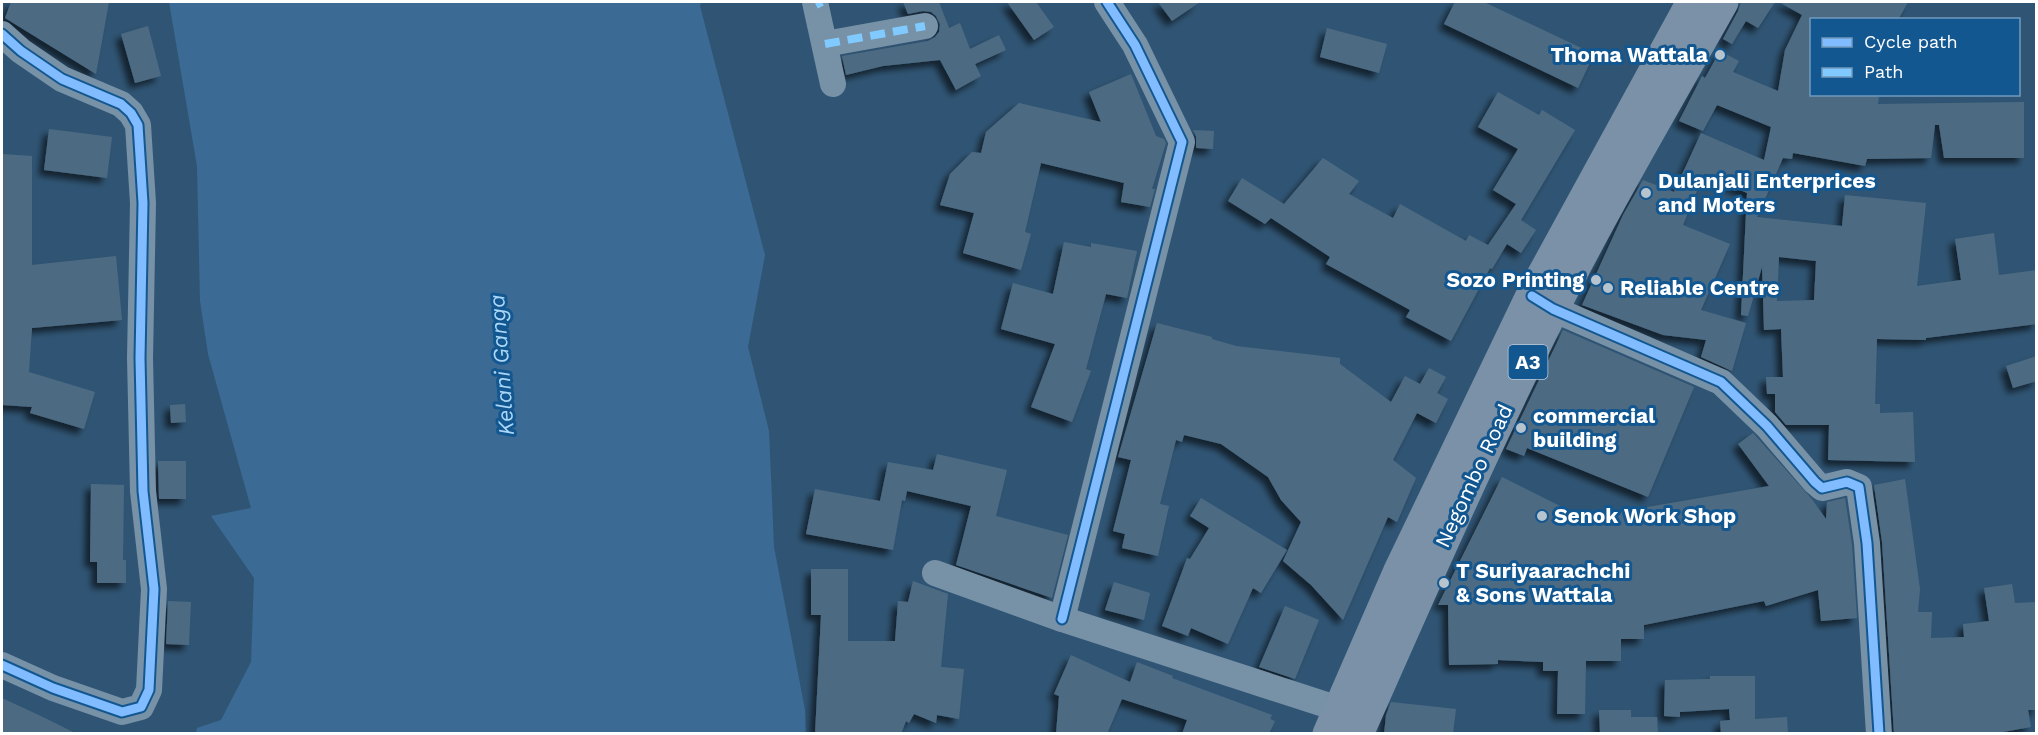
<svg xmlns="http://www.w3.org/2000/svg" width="2038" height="735" viewBox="0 0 2038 735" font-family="'Work Sans',sans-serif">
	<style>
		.water { fill: #3b6b94 }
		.building { fill: #4d6b83; fill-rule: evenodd; filter: url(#shadow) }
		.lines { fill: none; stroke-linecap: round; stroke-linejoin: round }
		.minor { stroke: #7791a7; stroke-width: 26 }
		.highway { stroke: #7a91a7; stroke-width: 33 }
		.quiet { stroke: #80caff; stroke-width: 8; stroke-dasharray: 15 8; stroke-linecap: butt }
		.cycleway-casing { stroke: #135791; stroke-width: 13 }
		.cycleway { stroke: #80bcff; stroke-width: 9 }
		.poi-dot { fill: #b7c4ce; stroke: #135791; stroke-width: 2 }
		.labels { text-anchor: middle; stroke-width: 6; stroke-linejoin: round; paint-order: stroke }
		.shield { fill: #135791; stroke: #b8cdde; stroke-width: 1.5 }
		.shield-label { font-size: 20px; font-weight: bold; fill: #fff }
		.poi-label { font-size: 21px; font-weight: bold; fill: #fff; stroke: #135791; text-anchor: start }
		.street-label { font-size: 21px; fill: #fff; stroke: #135791 }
		.water-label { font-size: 22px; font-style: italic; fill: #abd7f8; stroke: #135791 }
	</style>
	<defs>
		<filter id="shadow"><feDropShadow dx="-5.5" dy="5.5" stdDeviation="3" flood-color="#0009"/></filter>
	</defs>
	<rect width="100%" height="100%" fill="#305574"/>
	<polygon class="water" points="169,2 701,2 700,6 765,255 748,347 769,431 774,547 805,710 806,733 196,733 197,728 221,720 251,662 254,578 211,516 251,508 208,354 200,301 197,166"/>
	<g class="building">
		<polygon points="11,2 109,2 96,74 5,18"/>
		<polygon points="903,2 939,2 949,28 960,23 970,49 999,35 1006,50 975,64 981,76 956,90 940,60 883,66 846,75 842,56 928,41 935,37 939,32 940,24 936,16 931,12 923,11 908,14"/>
		<polygon points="1007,2 1036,2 1054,27 1034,40"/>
		<polygon points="1158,2 1200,2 1172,21"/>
		<polygon points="1455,2 1484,2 1594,54 1578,88 1444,24"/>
		<polygon points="1741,2 1775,2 1758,28 1746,21 1732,44 1723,39 1738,11"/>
		<path d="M1779,2H1908L1898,20H1812V94H1868L1879,97L1878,104L2024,102V158H1944L1939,125H1935L1931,158L1867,159L1865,166L1793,153L1792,159L1783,158L1757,217L1842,226L1845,195L1926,203L1917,286L1961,280L1955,239L1994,233L1999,275L2037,270V324L1926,338V340L1877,339L1875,404H1880V413L1913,412L1915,462L1828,460L1829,425H1786L1775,412V394H1767L1766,377H1783L1781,329L1764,330L1762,267L1748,316L1741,315L1747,193L1704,174L1683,225L1730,244L1701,310L1746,323L1732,371L1701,357L1706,340L1663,335L1582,305L1623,215L1643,180L1674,192L1701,133L1764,160L1771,127L1717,105L1703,131L1679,121L1702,76L1705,78L1720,51L1739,61L1733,72L1778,91L1785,50L1802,15ZM1779,257L1816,261L1814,300L1777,301Z"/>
		<polygon points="148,26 161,76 135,83 121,34"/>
		<polygon points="1327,28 1387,44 1379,73 1320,57"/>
		<polygon points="1131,74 1156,136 1164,139 1166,143 1152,189 1155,189 1150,207 1121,202 1124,183 1041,163 1025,232 1031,234 1021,270 963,253 974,213 940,205 950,174 972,152 981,153 986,132 1019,103 1101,122 1089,92"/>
		<polygon points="1498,92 1539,115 1542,110 1575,130 1521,220 1536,230 1521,253 1507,244 1492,269 1490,268 1451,341 1406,317 1410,310 1326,264 1330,257 1271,218 1265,224 1228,201 1242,178 1284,204 1323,158 1359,181 1349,194 1393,218 1400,204 1466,241 1469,235 1488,245 1516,204 1493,190 1518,149 1478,127"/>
		<polygon points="49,129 112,137 107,178 44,170"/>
		<polygon points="1193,130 1214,131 1213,149 1196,148 1196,136"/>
		<polygon points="2,154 32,156 32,265 116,256 122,320 32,328 29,372 95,392 84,429 30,413 32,407 2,405"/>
		<polygon points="1064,242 1091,247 1091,243 1137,251 1127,298 1106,294 1086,369 1091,371 1072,422 1031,407 1055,344 1001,329 1013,283 1053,294"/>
		<polygon points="1157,323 1212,337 1212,339 1236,346 1340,358 1340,364 1391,402 1405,376 1420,384 1429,368 1446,377 1437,393 1448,399 1436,423 1417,413 1393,460 1416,478 1397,522 1388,517 1343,620 1311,585 1283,561 1301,522 1281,500 1268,477 1221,444 1184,435 1182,442 1176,440 1160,504 1169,506 1158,556 1122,548 1125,534 1113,531 1131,460 1118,457"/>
		<polygon points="1563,330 1694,387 1648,497 1527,448 1524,456 1506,449"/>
		<polygon points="2037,356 2037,381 2013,388 2006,366"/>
		<polygon points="185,404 186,422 171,423 170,405"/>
		<polygon points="1753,433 1811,498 1826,519 1827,502 1845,498 1852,545 1857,618 1821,621 1818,590 1766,606 1764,601 1644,625 1644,639 1621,639 1621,661 1586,661 1585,714 1557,714 1558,671 1543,671 1543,662 1498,660 1498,664 1449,665 1448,605 1438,605 1502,477 1584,518 1769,486 1738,444"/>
		<polygon points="937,454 1007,470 996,516 1068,535 1052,598 956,565 971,506 907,491 905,501 902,500 893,550 806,534 815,489 880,501 888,462 933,470"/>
		<polygon points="158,461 186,461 186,499 159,499"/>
		<polygon points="1905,479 1920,589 1918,612 1932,612 1931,638 1964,637 1963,624 1989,621 1984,588 2012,584 2015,603 2037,602 2037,710 2028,710 2031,727 1992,734 1894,734 1882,542 1874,485"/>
		<polygon points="91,484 124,485 123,560 126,560 126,583 97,583 97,562 90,562"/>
		<polygon points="1201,498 1287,550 1261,593 1253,588 1228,644 1191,628 1188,636 1162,626 1187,558 1190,559 1209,528 1190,516"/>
		<polygon points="811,569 848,569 848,641 895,641 898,601 908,602 913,581 948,594 941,667 964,669 959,719 937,715 936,723 914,714 909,723 906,721 901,734 815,734 821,615 811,615"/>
		<polygon points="1114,582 1150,593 1144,620 1105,610"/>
		<polygon points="168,601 191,602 189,645 166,644"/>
		<polygon points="1285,606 1319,620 1295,679 1259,667"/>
		<polygon points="1071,655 1130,682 1137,662 1173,676 1172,678 1272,715 1270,719 1275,721 1269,734 1182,734 1187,720 1122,699 1107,734 1056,734 1059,696 1054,694"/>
		<polygon points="1710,676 1755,676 1755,719 1787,717 1788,734 1721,734 1720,721 1730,720 1729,709 1680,712 1680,717 1664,716 1665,680 1710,679"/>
		<polygon points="2,698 45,718 77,734 2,734"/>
		<polygon points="1391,702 1456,709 1453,734 1384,734 1386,715"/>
		<polygon points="1599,710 1631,710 1631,717 1657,717 1658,734 1600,734"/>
	</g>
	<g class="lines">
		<g class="minor">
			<polyline points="815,2 833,84"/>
			<polyline points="2,34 21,51 62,79 121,104 131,113 138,125 143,203 140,358 143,491 154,589 149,690 141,707 122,712 53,688 2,665"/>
			<polyline points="825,44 925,26"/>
			<polyline points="1537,299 1553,309 1721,382 1767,426 1815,482 1822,488 1847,482 1859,487 1867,543 1879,734"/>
			<polyline points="935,573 1062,619 1339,709"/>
			<polyline points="1062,619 1182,142 1135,45 1107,2"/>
		</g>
		<g class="highway">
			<polyline points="1329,734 1399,573 1532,296 1693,2"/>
			<path d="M1357,734C1420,591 1483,448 1553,308C1606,204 1665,103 1722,2"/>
		</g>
		<g class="quiet">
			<polyline points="816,5 822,2"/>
			<polyline points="825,44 925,26"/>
		</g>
		<g class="cycleway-casing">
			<g id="cycleway">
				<polyline points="2,34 21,51 62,79 121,104 131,113 138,125 143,203 140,358 143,491 154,589 149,690 141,707 122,712 53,688 2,665"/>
				<polyline points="1532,296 1553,309 1721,382 1767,426 1815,482 1822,488 1847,482 1859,487 1867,543 1879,734"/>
				<polyline points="1062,619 1182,142 1135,45 1107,2"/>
			</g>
		</g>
		<use href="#cycleway" class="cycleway"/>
	</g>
	<g class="poi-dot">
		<circle cx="1720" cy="55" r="6"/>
		<circle cx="1646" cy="193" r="6"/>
		<circle cx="1596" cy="280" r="6"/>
		<circle cx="1608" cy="288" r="6"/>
		<circle cx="1521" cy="428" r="6"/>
		<circle cx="1542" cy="516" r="6"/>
		<circle cx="1444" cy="583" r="6"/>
	</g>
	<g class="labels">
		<rect class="shield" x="1508.5" y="345" width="39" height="34" rx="4.5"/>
		<g class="shield-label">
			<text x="1528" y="369">A3</text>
		</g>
		<g class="poi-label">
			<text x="1708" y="62" text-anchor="end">Thoma Wattala</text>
			<text x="1658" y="188">Dulanjali Enterprices<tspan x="1658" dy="24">and Moters</tspan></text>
			<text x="1584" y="287" text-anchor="end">Sozo Printing</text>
			<text x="1620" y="295">Reliable Centre</text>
			<text x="1533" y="423">commercial<tspan x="1533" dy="24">building</tspan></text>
			<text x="1554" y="523">Senok Work Shop</text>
			<text x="1456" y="578">T Suriyaarachchi<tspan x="1456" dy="24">&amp; Sons Wattala</tspan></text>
		</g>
		<g class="street-label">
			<text transform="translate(1474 476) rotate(-65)" y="7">Negombo Road</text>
		</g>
		<g class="water-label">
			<text transform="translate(501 365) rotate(-94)" y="8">Kelani Ganga</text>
		</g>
	</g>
	<rect width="2038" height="735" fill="none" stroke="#ffffff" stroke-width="6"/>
	<rect x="1810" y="18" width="210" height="78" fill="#135791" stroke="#719abd" stroke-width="1.5"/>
	<rect x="1822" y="38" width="30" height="9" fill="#80bcff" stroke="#719abd" stroke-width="1.5"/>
	<text x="1864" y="48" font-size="18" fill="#ffffff">Cycle path</text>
	<rect x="1822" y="68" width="30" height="9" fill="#80caff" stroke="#719abd" stroke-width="1.5"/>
	<text x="1864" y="78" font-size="18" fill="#ffffff">Path</text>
</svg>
